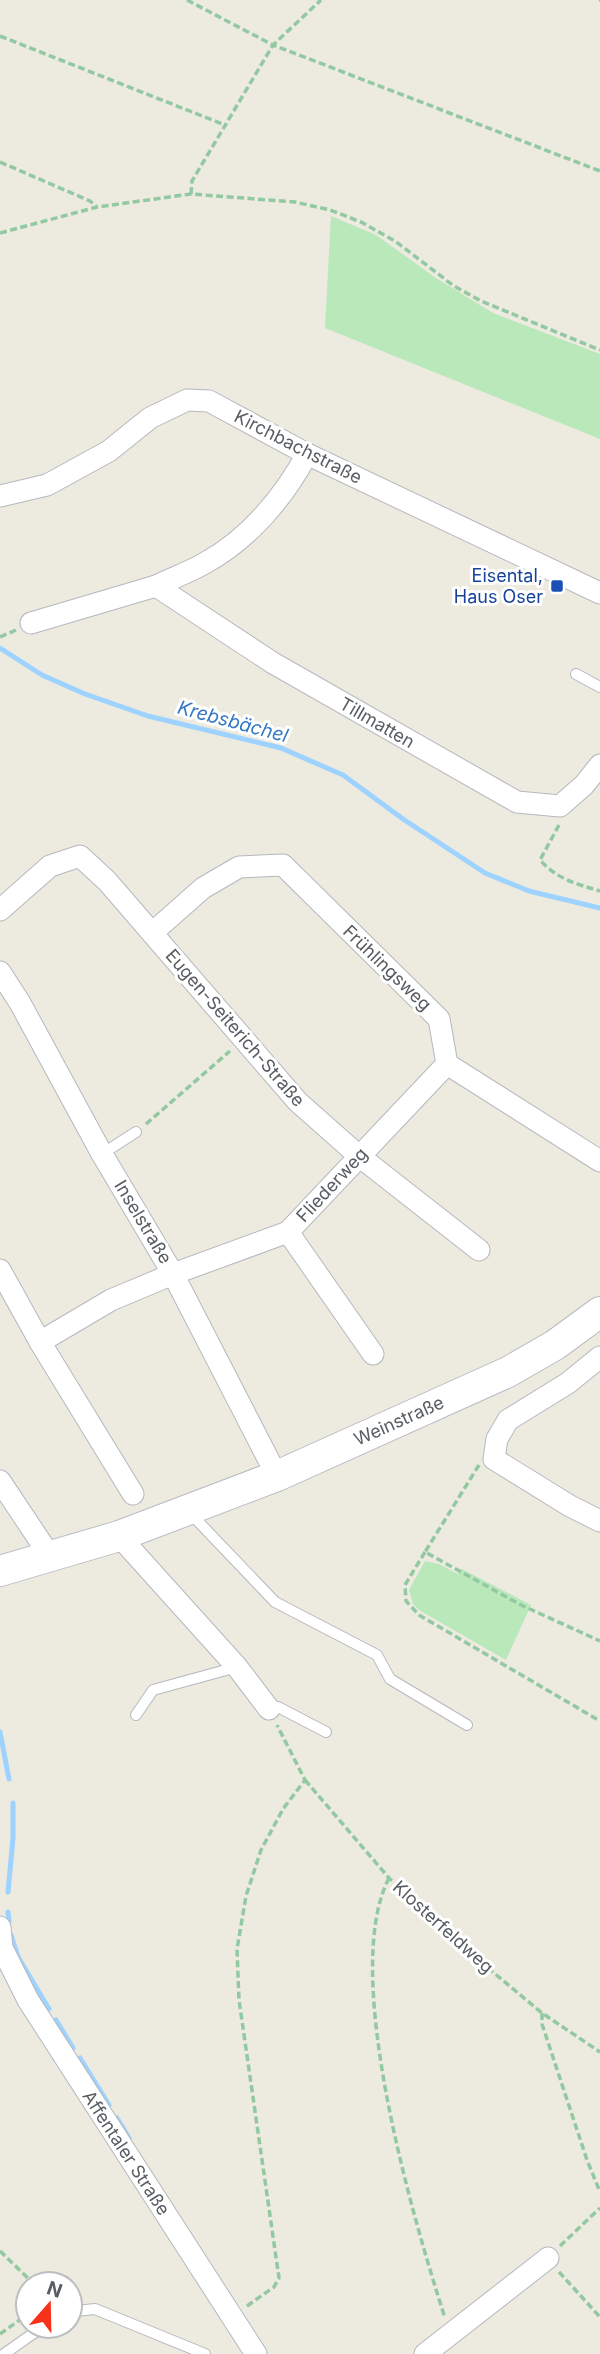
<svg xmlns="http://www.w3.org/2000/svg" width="600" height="2354" viewBox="0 0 600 2354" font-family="Inter,sans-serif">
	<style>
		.green { fill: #b9e8ba }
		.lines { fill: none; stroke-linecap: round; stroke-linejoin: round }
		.stream { stroke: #9ed2ff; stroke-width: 5 }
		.service-casing { stroke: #b5b8be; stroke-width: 12 }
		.minor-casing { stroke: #b5b8be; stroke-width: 23 }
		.secondary-casing { stroke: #b8bcc3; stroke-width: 32 }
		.path { stroke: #92c9a2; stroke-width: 3.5; stroke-dasharray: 7 3.5; stroke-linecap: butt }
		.service { stroke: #fff; stroke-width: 10 }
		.minor { stroke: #fff; stroke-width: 21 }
		.secondary { stroke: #fff; stroke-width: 30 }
		.transit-dot { fill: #1a4fb4; stroke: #fff; stroke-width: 2.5 }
		.labels { text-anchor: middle; stroke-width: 6; stroke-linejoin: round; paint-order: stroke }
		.street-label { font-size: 18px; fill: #585d62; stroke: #fff }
		.transit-label { font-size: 18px; fill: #164399; stroke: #fff; text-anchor: end }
		.water-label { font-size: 19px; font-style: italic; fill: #3477c3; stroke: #fff }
	</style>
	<rect width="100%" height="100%" fill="#edeadf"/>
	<g class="green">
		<polygon points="331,216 376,235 436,278 493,313 600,354 600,439 325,328"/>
		<polygon points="425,1561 439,1564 458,1574 462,1569 531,1605 506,1660 419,1610 413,1604 409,1590"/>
	</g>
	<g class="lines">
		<g class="stream">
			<polyline points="0,648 42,675 85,694 148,716 281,748 343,775 403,819 485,873 529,891 600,908"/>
			<polyline points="0,1732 9,1779"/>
			<polyline points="8,1892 13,1838 13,1803"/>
			<polyline points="8,1912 9,1921"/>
			<polyline points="11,1935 18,1957 49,2009"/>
			<polyline points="56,2020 73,2048"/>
			<polyline points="80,2058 109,2105"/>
			<polyline points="117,2118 129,2138"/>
		</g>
		<g class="service-casing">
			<g id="service">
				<polyline points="576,674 600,687"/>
				<polyline points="102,1154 136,1132"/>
				<polyline points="190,1513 275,1602 377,1655 390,1679 467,1725"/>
				<polyline points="269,1709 278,1707 326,1732"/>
				<polyline points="136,1715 153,1690 237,1667"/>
				<polyline points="70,2314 76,2311 95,2309 205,2354"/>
				<polyline points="4,2354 31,2335 47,2326"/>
			</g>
		</g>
		<g class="minor-casing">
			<g id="minor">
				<path d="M307,454C284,497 249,539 205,563C190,572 172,578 156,586L273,663L517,802L560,806L584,785L600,765"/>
				<polyline points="0,496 47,485 109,451 150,418 187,400 209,401 307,454 600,593"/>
				<polyline points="31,623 156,586"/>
				<polyline points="0,910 50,866 80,856 107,881 298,1102 359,1156 479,1250"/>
				<polyline points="152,933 203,888 239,867 283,865 439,1019 447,1064 600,1161"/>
				<polyline points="0,972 20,1003 102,1154 173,1274 277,1476"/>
				<polyline points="288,1232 373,1354"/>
				<polyline points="0,1270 40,1342 133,1494"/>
				<polyline points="40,1342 111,1300 173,1274 288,1232 447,1064"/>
				<polyline points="600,1357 568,1383 508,1420 497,1439 494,1459 570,1506 600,1521"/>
				<polyline points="0,1481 50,1556"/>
				<polyline points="119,1536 237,1667 269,1709"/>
				<polyline points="0,1927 2,1948 28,2000 256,2354"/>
				<polyline points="425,2354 548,2258"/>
			</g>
		</g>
		<g class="secondary-casing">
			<polyline id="secondary" points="0,1571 119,1536 277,1476 508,1372 555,1345 600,1312"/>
		</g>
		<g class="path">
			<polyline points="187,0 273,45 321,0"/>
			<polyline points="599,0 600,0"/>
			<polyline points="0,36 225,125"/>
			<polyline points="0,162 90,201 96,206"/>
			<polyline points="191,194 192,181 273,45 600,171"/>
			<polyline points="0,233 97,207 191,194 295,202 330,210 361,222 395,241 454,286 481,301 600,350"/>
			<polyline points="0,637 16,630"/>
			<path d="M559,825L540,860C557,879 576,884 600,891"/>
			<polyline points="146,1124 230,1051"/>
			<polyline points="479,1465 425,1552 521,1605 600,1641"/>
			<polyline points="425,1552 405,1585 406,1601 419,1615 600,1721"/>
			<polyline points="305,1780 389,1878 470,1953 542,2013 600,2052"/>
			<path d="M389,1878C340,1972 413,2218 445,2318"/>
			<polyline points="542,2013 542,2024 587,2160 600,2192"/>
			<polyline points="560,2246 600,2208"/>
			<polyline points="0,2251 34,2284"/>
			<polyline points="559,2272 600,2317"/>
			<polyline points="247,2306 274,2287 279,2278 239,2000 237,1949 246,1896 261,1850 283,1809 305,1780 277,1725"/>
			<polyline points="0,2334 28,2314"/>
		</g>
		<use href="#service" class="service"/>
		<use href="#minor" class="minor"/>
		<use href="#secondary" class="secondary"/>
	</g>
	<rect class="transit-dot" x="550" y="579" width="14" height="14" rx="3.5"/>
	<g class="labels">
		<g class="street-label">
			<text transform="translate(298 447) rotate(27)" y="6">Kirchbachstraße</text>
			<text transform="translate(377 723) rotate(30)" y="6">Tillmatten</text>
			<text transform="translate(387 968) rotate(44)" y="6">Frühlingsweg</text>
			<text transform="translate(235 1028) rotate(49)" y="6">Eugen-Seiterich-Straße</text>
			<text transform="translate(332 1185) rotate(-47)" y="6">Fliederweg</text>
			<text transform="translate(143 1222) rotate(59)" y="6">Inselstraße</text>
			<text transform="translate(399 1421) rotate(-24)" y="6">Weinstraße</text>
			<text transform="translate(443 1927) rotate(42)" y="6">Klosterfeldweg</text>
			<text transform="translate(126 2153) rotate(57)" y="6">Affentaler Straße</text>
		</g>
		<g class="transit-label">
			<text x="543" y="582">Eisental,<tspan x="543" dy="21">Haus Oser</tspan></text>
		</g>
		<g class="water-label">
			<text transform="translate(233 721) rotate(15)" y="7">Krebsbächel</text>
		</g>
	</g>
	<g transform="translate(49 2305) rotate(20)"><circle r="33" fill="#ffffff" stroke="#bcbec0" stroke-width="2"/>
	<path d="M0-5L12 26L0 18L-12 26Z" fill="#f8311a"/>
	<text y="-10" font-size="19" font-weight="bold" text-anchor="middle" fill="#585d62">N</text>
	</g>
</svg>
